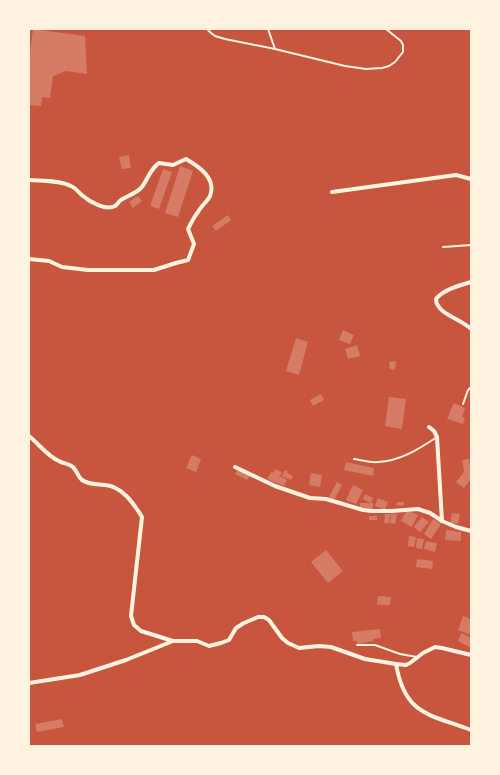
<svg xmlns="http://www.w3.org/2000/svg" width="500" height="775" viewBox="0 0 500 775" font-family="'Source Sans 3',sans-serif">
	<style>
		.building { fill: #d67c66 }
		.lines { fill: none; stroke-linecap: round; stroke-linejoin: round }
		.service { stroke: #fff3e0; stroke-width: 2 }
		.minor { stroke: #fff3e0; stroke-width: 4 }
	</style>
	<rect width="100%" height="100%" fill="#c8553d"/>
	<g class="building">
		<polygon points="33,29 85,36 87,74 66,71 53,76 50,98 42,97 41,106 29,105 29,60"/>
		<polygon points="129,155 131,168 122,169 119,157"/>
		<polygon points="180,166 193,171 178,217 165,213"/>
		<polygon points="163,169 172,172 159,209 150,206"/>
		<polygon points="138,196 142,201 133,208 129,202"/>
		<polygon points="228,215 231,220 216,231 212,226"/>
		<polygon points="343,330 354,335 350,344 339,340"/>
		<polygon points="296,338 308,342 299,375 286,371"/>
		<polygon points="357,345 360,356 348,359 345,349"/>
		<polygon points="396,361 395,370 390,369 389,362"/>
		<polygon points="321,394 324,400 313,406 310,400"/>
		<polygon points="389,397 406,399 402,429 385,426"/>
		<polygon points="454,403 465,408 462,417 465,418 463,424 447,419"/>
		<polygon points="192,455 201,459 196,472 186,468"/>
		<polygon points="469,459 470,465 471,463 471,479 464,488 456,482 464,472 462,460"/>
		<polygon points="346,462 374,468 373,476 344,470"/>
		<polygon points="238,469 250,475 247,480 235,474"/>
		<polygon points="275,469 282,472 280,476 287,480 284,486 267,479 271,472 273,473"/>
		<polygon points="285,470 288,471 287,473 293,476 291,480 282,476"/>
		<polygon points="311,473 322,475 320,487 309,485"/>
		<polygon points="337,482 342,485 334,500 329,497"/>
		<polygon points="353,485 363,490 356,504 346,500"/>
		<polygon points="365,494 373,498 371,503 363,499"/>
		<polygon points="378,498 388,502 385,510 375,506"/>
		<polygon points="397,502 404,502 403,506 396,505"/>
		<polygon points="360,503 373,503 373,509 360,508"/>
		<polygon points="407,510 418,515 412,527 401,521"/>
		<polygon points="391,513 397,514 395,524 390,523"/>
		<polygon points="452,513 460,514 458,524 450,523"/>
		<polygon points="385,514 390,514 389,523 384,523"/>
		<rect x="369" y="516" width="8" height="4"/>
		<polygon points="422,517 429,522 420,532 414,527"/>
		<polygon points="433,519 441,524 431,539 424,534"/>
		<polygon points="446,530 461,532 461,541 445,540"/>
		<polygon points="409,536 416,537 414,547 408,546"/>
		<polygon points="417,538 424,539 422,549 416,548"/>
		<polygon points="426,541 437,543 435,552 424,549"/>
		<polygon points="326,550 343,571 328,583 311,562"/>
		<polygon points="417,559 433,561 432,569 416,567"/>
		<polygon points="378,596 391,597 390,605 377,605"/>
		<polygon points="463,616 471,619 471,635 458,630"/>
		<polygon points="380,629 381,638 373,639 373,641 357,644 357,641 353,641 352,632"/>
		<polygon points="461,633 471,638 471,648 458,641"/>
		<polygon points="62,719 64,727 37,732 35,724"/>
	</g>
	<g class="lines">
		<g class="service">
			<polyline points="207,29 211,33 215,36 225,39 275,49 345,66 366,69 382,68 389,66 395,62 403,52 403,45 401,41 386,29"/>
			<polyline points="268,29 275,49"/>
			<polyline points="443,247 471,245"/>
			<polyline points="463,404 468,390 471,387"/>
			<path d="M354,459C362,460 371,463 378,462C400,461 419,449 437,437"/>
			<polyline points="357,645 375,645 400,654 417,657"/>
		</g>
		<g class="minor">
			<path d="M29,180C42,181 59,180 71,186C76,188 79,193 83,196C90,202 106,211 115,206C118,204 119,201 121,200C127,196 135,194 141,188C148,180 149,170 159,163L173,165L186,159C198,166 217,178 210,196C207,202 201,206 198,212C194,217 191,223 188,229L194,244L188,260L176,263L154,270H88L62,267L49,261L29,259"/>
			<polyline points="332,192 456,175 471,179"/>
			<path d="M471,282C459,286 444,289 436,299C436,314 462,319 471,329"/>
			<polyline points="429,427 434,431 437,437 442,521"/>
			<path d="M29,436C39,444 47,456 59,461C64,464 68,463 73,467C77,471 78,477 82,480C89,485 97,484 105,485C122,486 134,504 142,517L131,616L134,625L141,631L173,641"/>
			<polyline points="235,467 275,486 310,498 326,499 363,510 372,511 392,511 418,509 430,513 442,521 456,527 471,531"/>
			<path d="M396,664C405,716 430,714 471,730"/>
			<polyline points="29,683 80,675 126,660 173,641 197,641 209,646 221,643 229,640 236,628 244,623 258,617 264,617 269,620 282,638 288,643 299,648 319,646 331,647 365,659 396,664 406,665 410,663 423,653 435,647 442,648 471,655"/>
		</g>
	</g>
	<rect width="500" height="775" fill="none" stroke="#fff3e0" stroke-width="60"/>
</svg>
